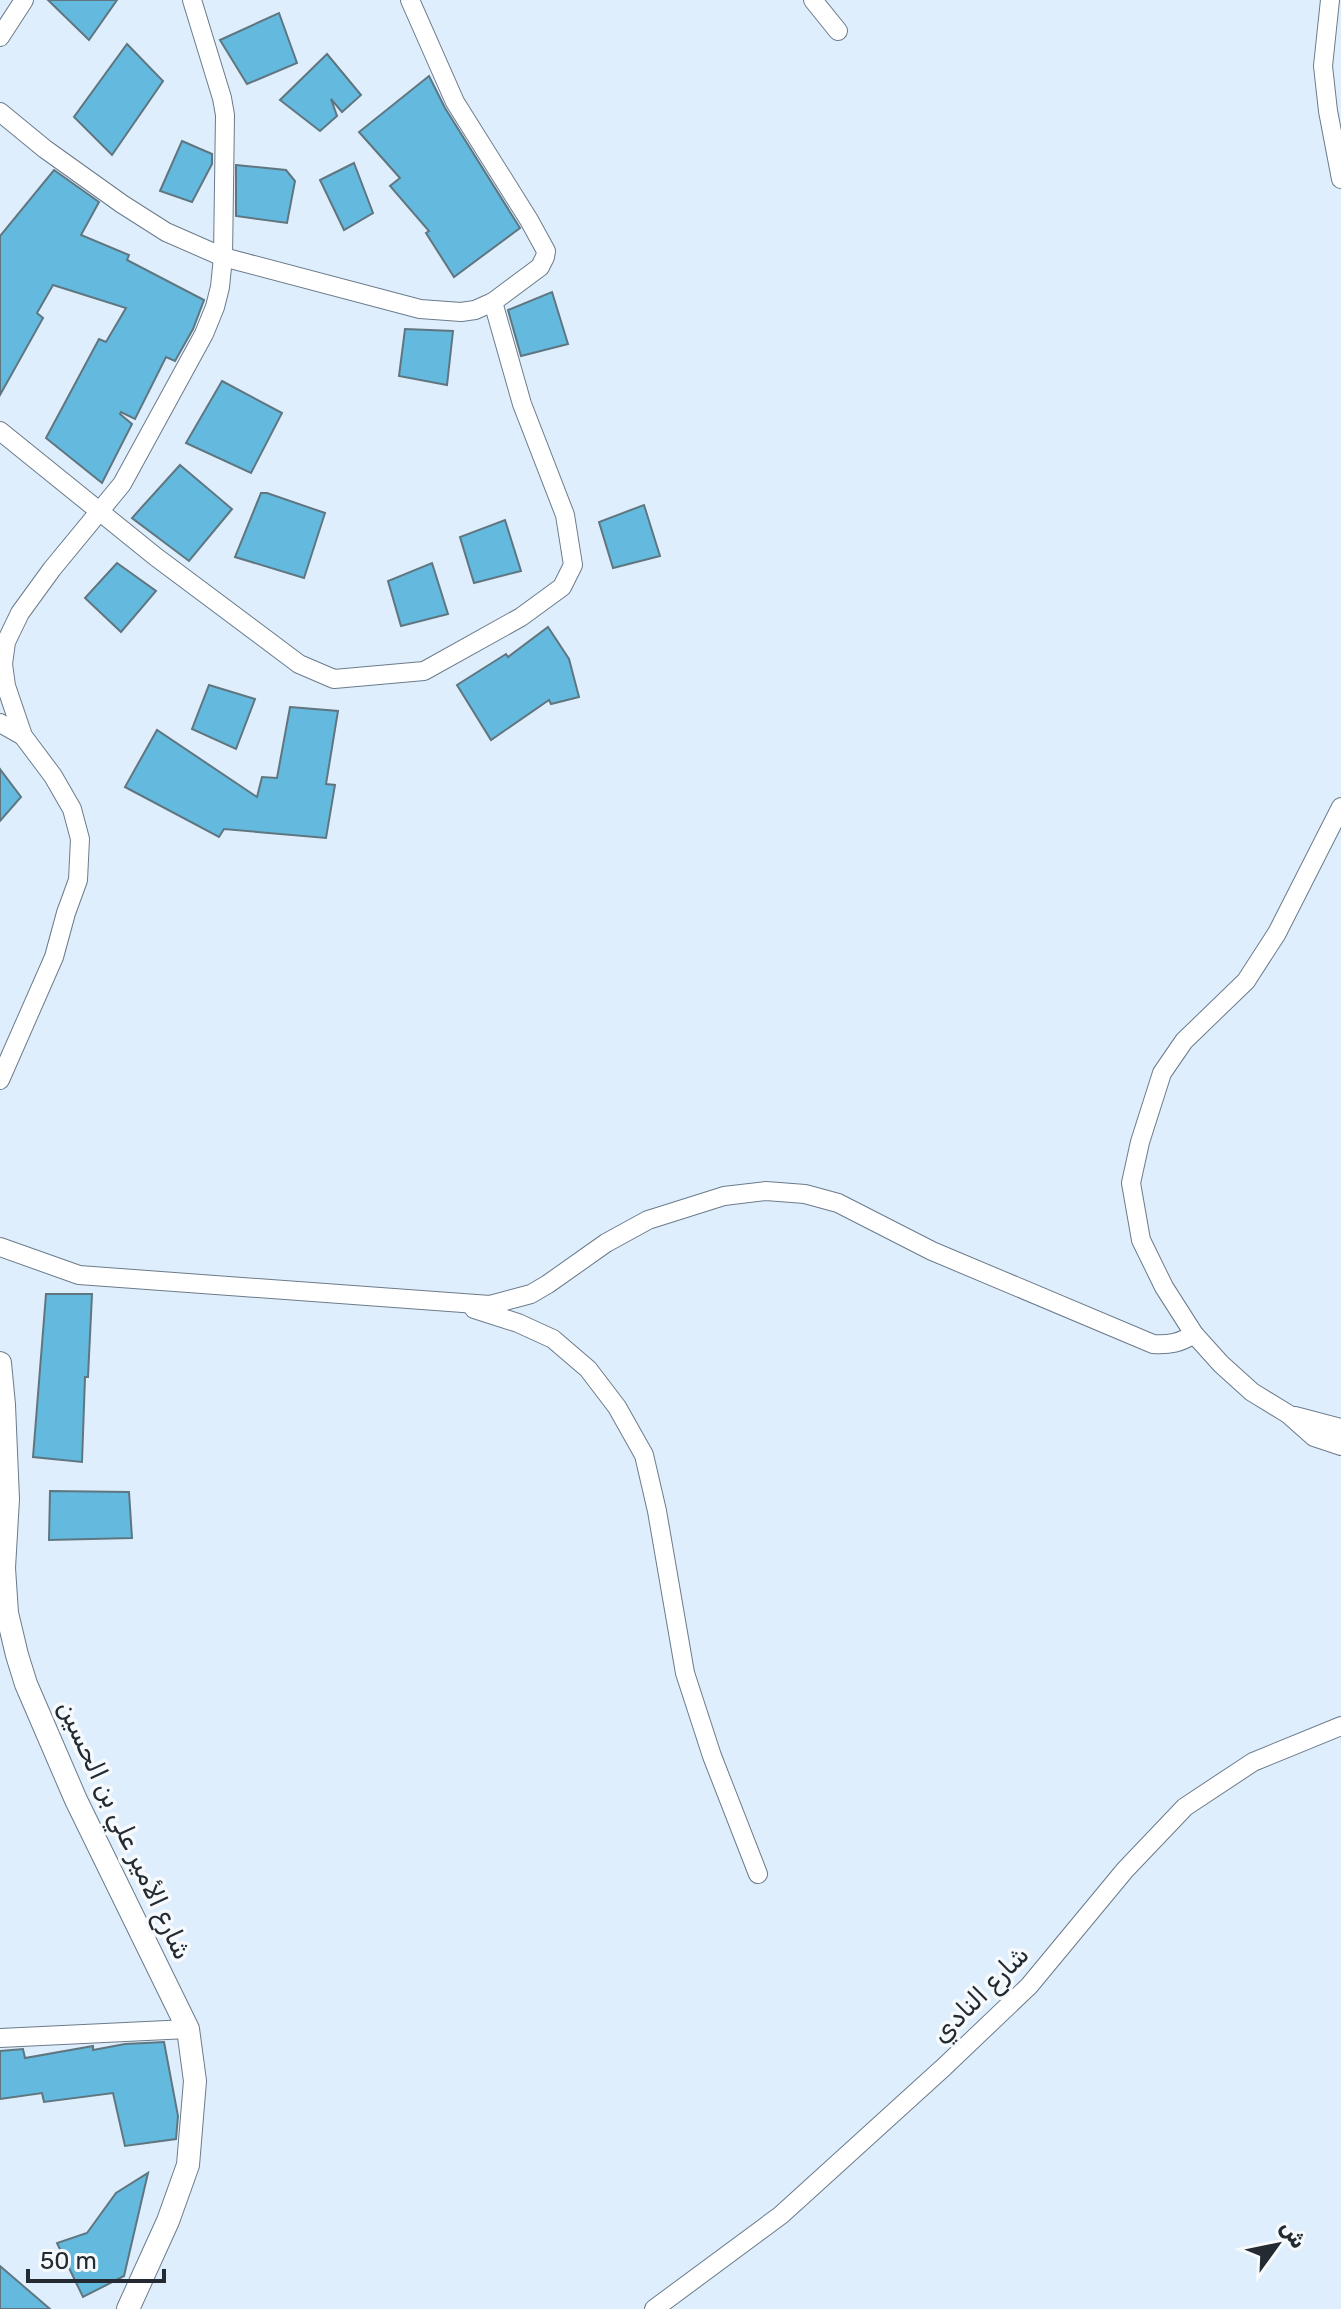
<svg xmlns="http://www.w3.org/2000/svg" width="1341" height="2309" viewBox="0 0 1341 2309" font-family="Rubik,Cairo,sans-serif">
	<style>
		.building { fill: #64bade; stroke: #5f7680; stroke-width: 2 }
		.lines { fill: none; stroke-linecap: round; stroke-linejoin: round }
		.minor-casing { stroke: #6b7b8b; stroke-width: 20 }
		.tertiary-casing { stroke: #6b7b8b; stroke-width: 24 }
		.minor { stroke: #fff; stroke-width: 18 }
		.tertiary { stroke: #fff; stroke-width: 22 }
		.labels { text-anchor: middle; stroke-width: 7; stroke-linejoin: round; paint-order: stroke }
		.street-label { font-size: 26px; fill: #232a31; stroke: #f6fafd }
	</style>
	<rect width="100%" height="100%" fill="#dfeefc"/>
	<g class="building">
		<polygon points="48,0 117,0 89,40"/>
		<polygon points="279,13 297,63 247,84 220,40"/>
		<polygon points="127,44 163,81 112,155 74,117"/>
		<polygon points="327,54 361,95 342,112 331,99 337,116 320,131 280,100"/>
		<polygon points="429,76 445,108 520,228 454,277 426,233 429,231 390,186 400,178 359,132"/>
		<polygon points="182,141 212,154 212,164 192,202 160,191"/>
		<polygon points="354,163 373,213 344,230 320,180"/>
		<polygon points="236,165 286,170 295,181 287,223 236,216"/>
		<polygon points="54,170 99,202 81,235 129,255 127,260 204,300 193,329 175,361 166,357 135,419 121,412 120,414 132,424 102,483 46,438 99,339 106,342 126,308 53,285 37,313 43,318 0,395 0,236"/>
		<polygon points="552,292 568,344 521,356 508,310"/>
		<polygon points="405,329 453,331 447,385 399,376"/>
		<polygon points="222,381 282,413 251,473 186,443"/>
		<polygon points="180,465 232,509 189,561 132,518"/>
		<polygon points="261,493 267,493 325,513 304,578 235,557"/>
		<polygon points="644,505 660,556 613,568 599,522"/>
		<polygon points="505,520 521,571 474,583 460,537"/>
		<polygon points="117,563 156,591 121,632 85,598"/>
		<polygon points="432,563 448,614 401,626 388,581"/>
		<polygon points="548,627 569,659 579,697 551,704 549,700 491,740 457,685 506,654 508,657"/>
		<polygon points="209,685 255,699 236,749 192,729"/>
		<polygon points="290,707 338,711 326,784 335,785 326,838 224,829 219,837 125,787 157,730 257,797 262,777 277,778"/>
		<polygon points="0,769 21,797 0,821"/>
		<polygon points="46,1294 92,1294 88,1377 85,1377 82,1462 33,1457"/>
		<polygon points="50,1491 129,1492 132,1538 49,1540"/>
		<polygon points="164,2042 178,2116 176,2139 125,2146 113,2093 44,2102 42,2093 0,2099 0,2051 23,2049 25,2058 93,2046 93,2050 125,2044"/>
		<polygon points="148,2173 124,2276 83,2297 57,2243 87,2233 116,2193"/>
		<polygon points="0,2266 50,2309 0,2309"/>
	</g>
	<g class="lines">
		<g class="minor-casing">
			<g id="minor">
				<polyline points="813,0 838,31"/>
				<polyline points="1330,0 1323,66 1328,111 1341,179"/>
				<polyline points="0,37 24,0"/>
				<polyline points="0,112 45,149 122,204 166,232 223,257 420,309 461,312 475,310 493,302 540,267 545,257 546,251 529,220 455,102 410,0"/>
				<polyline points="0,431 156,557 299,664 334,679 424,671 521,617 562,587 573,565 565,515 522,404 493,302"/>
				<polyline points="0,723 23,736"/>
				<polyline points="1341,807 1277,933 1246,981 1184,1041 1162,1073 1140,1142 1131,1183 1141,1240 1164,1287 1194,1334 1221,1364 1252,1392 1288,1414 1314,1437 1341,1446"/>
				<polyline points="0,1080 54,957 66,913 78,880 80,839 72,809 53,776 23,736 6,686 3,664 6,642 20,613 52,569 122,484 204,334 215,307 220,287 223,257 225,115 222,98 192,0"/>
				<path d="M0,1247L79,1275L490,1305L531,1294L548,1284L606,1243L648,1220L724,1196L766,1191L805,1194L838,1203L932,1251L1153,1344C1170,1345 1180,1343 1194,1334"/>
				<polyline points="474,1309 518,1323 553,1339 588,1369 617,1407 644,1455 657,1511 685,1673 712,1756 758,1874"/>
				<polyline points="1295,1416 1341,1428"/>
				<polyline points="0,2038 188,2029"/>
				<polyline points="654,2309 781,2215 944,2067 1029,1986 1125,1870 1185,1807 1253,1762 1341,1726"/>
			</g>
		</g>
		<g class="tertiary-casing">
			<polyline id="tertiary" points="0,1363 4,1405 8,1499 4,1568 7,1613 17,1655 26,1684 76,1800 188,2029 195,2081 188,2165 168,2221 128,2309"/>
		</g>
		<use href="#minor" class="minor"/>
		<use href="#tertiary" class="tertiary"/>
	</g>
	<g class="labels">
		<g class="street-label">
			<text transform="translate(125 1830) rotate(65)" y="9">شارع الأمير علي بن الحسين</text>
			<text transform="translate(980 1994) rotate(-45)" y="9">شارع النادي</text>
		</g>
	</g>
	<g transform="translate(1277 2245) rotate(57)" stroke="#f6fafd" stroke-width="6" paint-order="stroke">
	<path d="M0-6L14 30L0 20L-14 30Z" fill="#232a31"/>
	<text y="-12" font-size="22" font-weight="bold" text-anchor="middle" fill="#232a31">ش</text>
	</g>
	<path d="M28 2269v12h136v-12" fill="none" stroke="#232a31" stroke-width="4"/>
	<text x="40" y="2269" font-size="24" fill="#232a31" stroke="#f6fafd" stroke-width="6" paint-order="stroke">50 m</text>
</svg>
